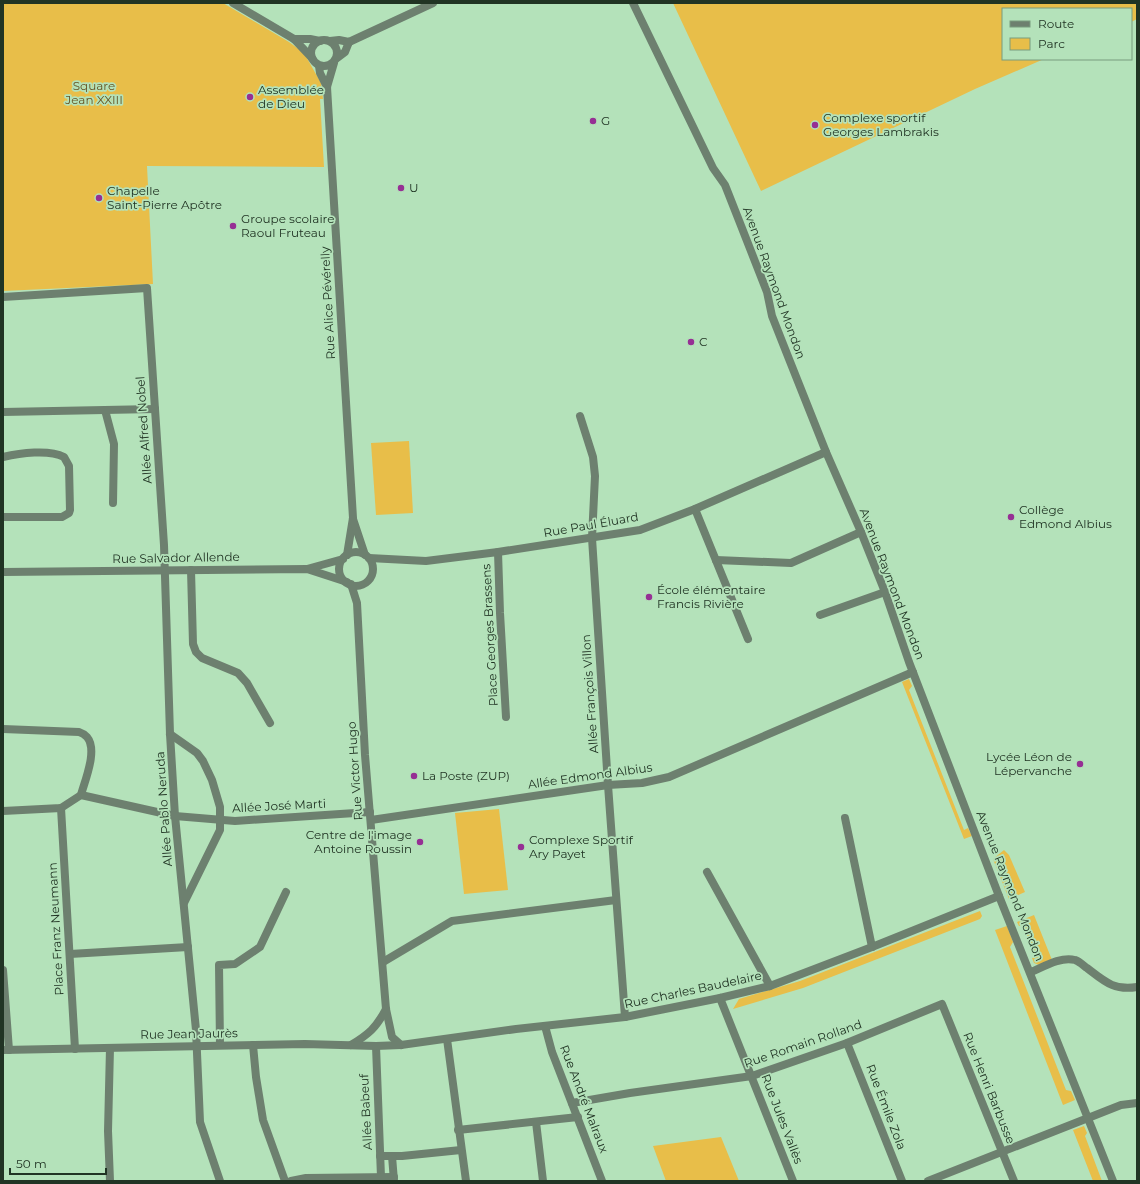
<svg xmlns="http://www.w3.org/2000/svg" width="1140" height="1184" viewBox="0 0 1140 1184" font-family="Montserrat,sans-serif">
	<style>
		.green { fill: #e8be49 }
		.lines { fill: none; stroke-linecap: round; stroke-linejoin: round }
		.minor { stroke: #6d806f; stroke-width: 8 }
		.tertiary { stroke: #6d806f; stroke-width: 8 }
		.poi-dot { fill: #962f94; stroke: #b4e2ba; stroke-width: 1.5 }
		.labels { text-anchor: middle; stroke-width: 3.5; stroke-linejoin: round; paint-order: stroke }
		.park-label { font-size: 12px; fill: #665424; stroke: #b4e2ba }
		.poi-label { font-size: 12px; fill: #213424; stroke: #b4e2ba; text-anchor: start }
		.street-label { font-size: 12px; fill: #213424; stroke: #b4e2ba }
	</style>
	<rect width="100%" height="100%" fill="#b4e2ba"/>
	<g class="green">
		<polygon points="3,3 223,3 289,42 304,53 321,83 323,99 320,99 324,167 147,166 153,284 3,291"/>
		<polygon points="673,3 1137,3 1137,19 1131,22 1131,9 1003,9 1003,59 1044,59 975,89 761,191"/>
		<polygon points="409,441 413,513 376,515 371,443"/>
		<polygon points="909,679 912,686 909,690 964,830 968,828 972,836 964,839 902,682"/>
		<polygon points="499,809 508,890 464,894 455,813"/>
		<polygon points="1004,850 1009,855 1025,892 1009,899 993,859"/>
		<polygon points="980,911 982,916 980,919 803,988 733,1009 739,999 800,981"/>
		<polygon points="1034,915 1052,960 1039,965 1034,963 1032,958 1035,957 1023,925 1019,926 1017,922"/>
		<polygon points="1007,926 1013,942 1010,947 1066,1090 1071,1091 1075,1100 1063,1105 995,930"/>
		<polygon points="1084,1126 1087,1133 1085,1136 1102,1181 1093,1181 1073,1130"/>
		<polygon points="721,1137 739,1181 666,1181 653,1146"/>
	</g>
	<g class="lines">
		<g class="minor">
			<polyline points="3,297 147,288 164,545 170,734 175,816 196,1030 200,1122 220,1181"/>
			<polyline points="105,410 114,444 113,503"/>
			<polyline points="3,412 155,409"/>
			<polyline points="580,416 593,457 595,476 592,538 608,785 625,1017"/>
			<path d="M3,457C20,453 49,449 64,457L69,466L70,510L69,513L62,517H3"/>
			<polyline points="695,509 748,639"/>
			<polyline points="498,552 500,613 506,717"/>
			<polyline points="716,560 791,563 861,532"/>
			<polyline points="191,570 193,644 196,652 202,658 238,673 247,683 270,723"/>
			<polyline points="820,615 885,592"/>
			<path d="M3,729L79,732C82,733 85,735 87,737C98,750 85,780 81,795"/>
			<polyline points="170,734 197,753 203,761 212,780 220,807 220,830 184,903"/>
			<polyline points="61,808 75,1049"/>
			<polyline points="3,811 61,808 81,795 175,816 235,821 370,812"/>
			<polyline points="845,818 872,947"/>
			<polyline points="371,820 608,785 642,783 669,777 913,672"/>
			<polyline points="707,872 770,986"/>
			<polyline points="70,954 188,947"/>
			<polyline points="383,962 452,921 616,900"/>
			<polyline points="3,970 9,1050"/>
			<path d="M1031,972C1043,967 1061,956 1075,960C1079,961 1084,966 1087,968C1104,981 1114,991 1137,987"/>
			<polyline points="720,998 793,1181"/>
			<polyline points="545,1026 552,1052 602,1181"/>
			<polyline points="447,1039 466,1181"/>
			<polyline points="847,1043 902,1181"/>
			<polyline points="220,1045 219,965 235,964 260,947 286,892"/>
			<polyline points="253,1045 256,1077 263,1120 285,1181"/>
			<polyline points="376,1046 381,1177"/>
			<polyline points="110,1048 108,1131 110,1181"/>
			<polyline points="572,1103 630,1093 752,1076 847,1043 942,1004 1014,1181"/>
			<polyline points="536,1122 543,1181"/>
			<polyline points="458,1130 578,1117"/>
			<polyline points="380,1156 402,1156 461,1150"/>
			<polyline points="392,1156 394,1181"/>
			<polyline points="291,1181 306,1178 394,1177"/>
			<polyline points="928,1181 1121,1105 1137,1103"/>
		</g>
		<g class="tertiary">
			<polyline points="233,3 294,39 312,58"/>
			<polyline points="633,3 713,168 725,185 738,218 767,292 772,316 789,359 826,452 861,532 885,592 909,662 999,896 1113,1181"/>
			<polyline points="294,39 310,39 320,41"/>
			<circle cx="324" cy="53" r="13"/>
			<polyline points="330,41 339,40 349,42"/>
			<polyline points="349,42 433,3"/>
			<polyline points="337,58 345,52 349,42"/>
			<polyline points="334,63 327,87 353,518 347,555"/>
			<polyline points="319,66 320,73 327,87"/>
			<polyline points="353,519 365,555"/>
			<circle cx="356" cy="569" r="17"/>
			<polyline points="369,558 426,561 498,552 640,530 695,509 826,452"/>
			<polyline points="307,569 343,559"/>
			<polyline points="3,572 307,569 347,582"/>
			<polyline points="351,584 357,603 365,755 386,1009 392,1037 401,1045"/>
			<path d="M351,1045C369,1034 376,1028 386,1009"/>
			<polyline points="3,1050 305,1044 376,1046 401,1045 516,1029 625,1017 720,998 770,986 872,947 999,896"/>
		</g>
	</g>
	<g class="poi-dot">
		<circle cx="250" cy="97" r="4"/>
		<circle cx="593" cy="121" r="4"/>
		<circle cx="815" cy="125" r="4"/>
		<circle cx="401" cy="188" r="4"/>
		<circle cx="99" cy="198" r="4"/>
		<circle cx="233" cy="226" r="4"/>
		<circle cx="691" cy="342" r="4"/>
		<circle cx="1011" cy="517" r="4"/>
		<circle cx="649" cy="597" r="4"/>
		<circle cx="1080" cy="764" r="4"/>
		<circle cx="414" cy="776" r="4"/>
		<circle cx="420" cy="842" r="4"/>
		<circle cx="521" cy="847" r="4"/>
	</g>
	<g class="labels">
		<g class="park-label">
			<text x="94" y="90">Square<tspan x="94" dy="14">Jean XXIII</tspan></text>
		</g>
		<g class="poi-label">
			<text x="258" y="94">Assemblée<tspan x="258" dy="14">de Dieu</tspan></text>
			<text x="823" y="122">Complexe sportif<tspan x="823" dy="14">Georges Lambrakis</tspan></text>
			<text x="601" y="125">G</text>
			<text x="409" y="192">U</text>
			<text x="107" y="195">Chapelle<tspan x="107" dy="14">Saint-Pierre Apôtre</tspan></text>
			<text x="241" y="223">Groupe scolaire<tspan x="241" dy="14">Raoul Fruteau</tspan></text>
			<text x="699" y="346">C</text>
			<text x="1019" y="514">Collège<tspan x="1019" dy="14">Edmond Albius</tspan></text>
			<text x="657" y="594">École élémentaire<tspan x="657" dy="14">Francis Rivière</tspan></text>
			<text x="1072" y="761" text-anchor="end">Lycée Léon de<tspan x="1072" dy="14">Lépervanche</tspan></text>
			<text x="422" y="780">La Poste (ZUP)</text>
			<text x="412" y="839" text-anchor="end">Centre de l'image<tspan x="412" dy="14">Antoine Roussin</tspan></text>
			<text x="529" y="844">Complexe Sportif<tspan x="529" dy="14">Ary Payet</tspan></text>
		</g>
		<g class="street-label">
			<text transform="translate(774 283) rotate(70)" y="4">Avenue Raymond Mondon</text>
			<text transform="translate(328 303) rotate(-93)" y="4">Rue Alice Pévérelly</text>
			<text transform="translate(144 430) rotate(-94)" y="4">Allée Alfred Nobel</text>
			<text transform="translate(591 525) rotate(-10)" y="4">Rue Paul Éluard</text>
			<text transform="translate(176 558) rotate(-1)" y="4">Rue Salvador Allende</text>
			<text transform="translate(892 584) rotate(69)" y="4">Avenue Raymond Mondon</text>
			<text transform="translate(490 635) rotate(-93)" y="4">Place Georges Brassens</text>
			<text transform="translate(590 694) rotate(-94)" y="4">Allée François Villon</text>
			<text transform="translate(355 771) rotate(-94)" y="4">Rue Victor Hugo</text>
			<text transform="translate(590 776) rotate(-8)" y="4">Allée Edmond Albius</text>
			<text transform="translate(279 806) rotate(-3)" y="4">Allée José Marti</text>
			<text transform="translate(164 809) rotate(-94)" y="4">Allée Pablo Neruda</text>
			<text transform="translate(1010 886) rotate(68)" y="4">Avenue Raymond Mondon</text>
			<text transform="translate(56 929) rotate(-93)" y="4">Place Franz Neumann</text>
			<text transform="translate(693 990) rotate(-12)" y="4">Rue Charles Baudelaire</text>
			<text transform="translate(189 1034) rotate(-1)" y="4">Rue Jean Jaurès</text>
			<text transform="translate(803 1044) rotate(-19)" y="4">Rue Romain Rolland</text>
			<text transform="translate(989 1088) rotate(68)" y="4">Rue Henri Barbusse</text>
			<text transform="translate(584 1099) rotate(69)" y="4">Rue André Malraux</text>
			<text transform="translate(886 1107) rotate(69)" y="4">Rue Émile Zola</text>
			<text transform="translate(366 1112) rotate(-93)" y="4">Allée Babeuf</text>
			<text transform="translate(782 1119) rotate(69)" y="4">Rue Jules Vallès</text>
		</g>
	</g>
	<rect width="1140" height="1184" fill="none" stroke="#213424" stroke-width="8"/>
	<rect x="1002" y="8" width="130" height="52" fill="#b4e2ba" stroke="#799c7e"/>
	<rect x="1010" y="21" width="20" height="6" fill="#6d806f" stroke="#799c7e"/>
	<text x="1038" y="28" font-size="12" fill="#213424">Route</text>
	<rect x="1010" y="38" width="20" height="12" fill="#e8be49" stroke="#799c7e"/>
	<text x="1038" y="48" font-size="12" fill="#213424">Parc</text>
	<path d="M10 1168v6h96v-6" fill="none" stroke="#213424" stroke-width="2"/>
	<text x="16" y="1168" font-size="12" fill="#213424" stroke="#b4e2ba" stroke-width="3" paint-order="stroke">50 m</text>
</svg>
